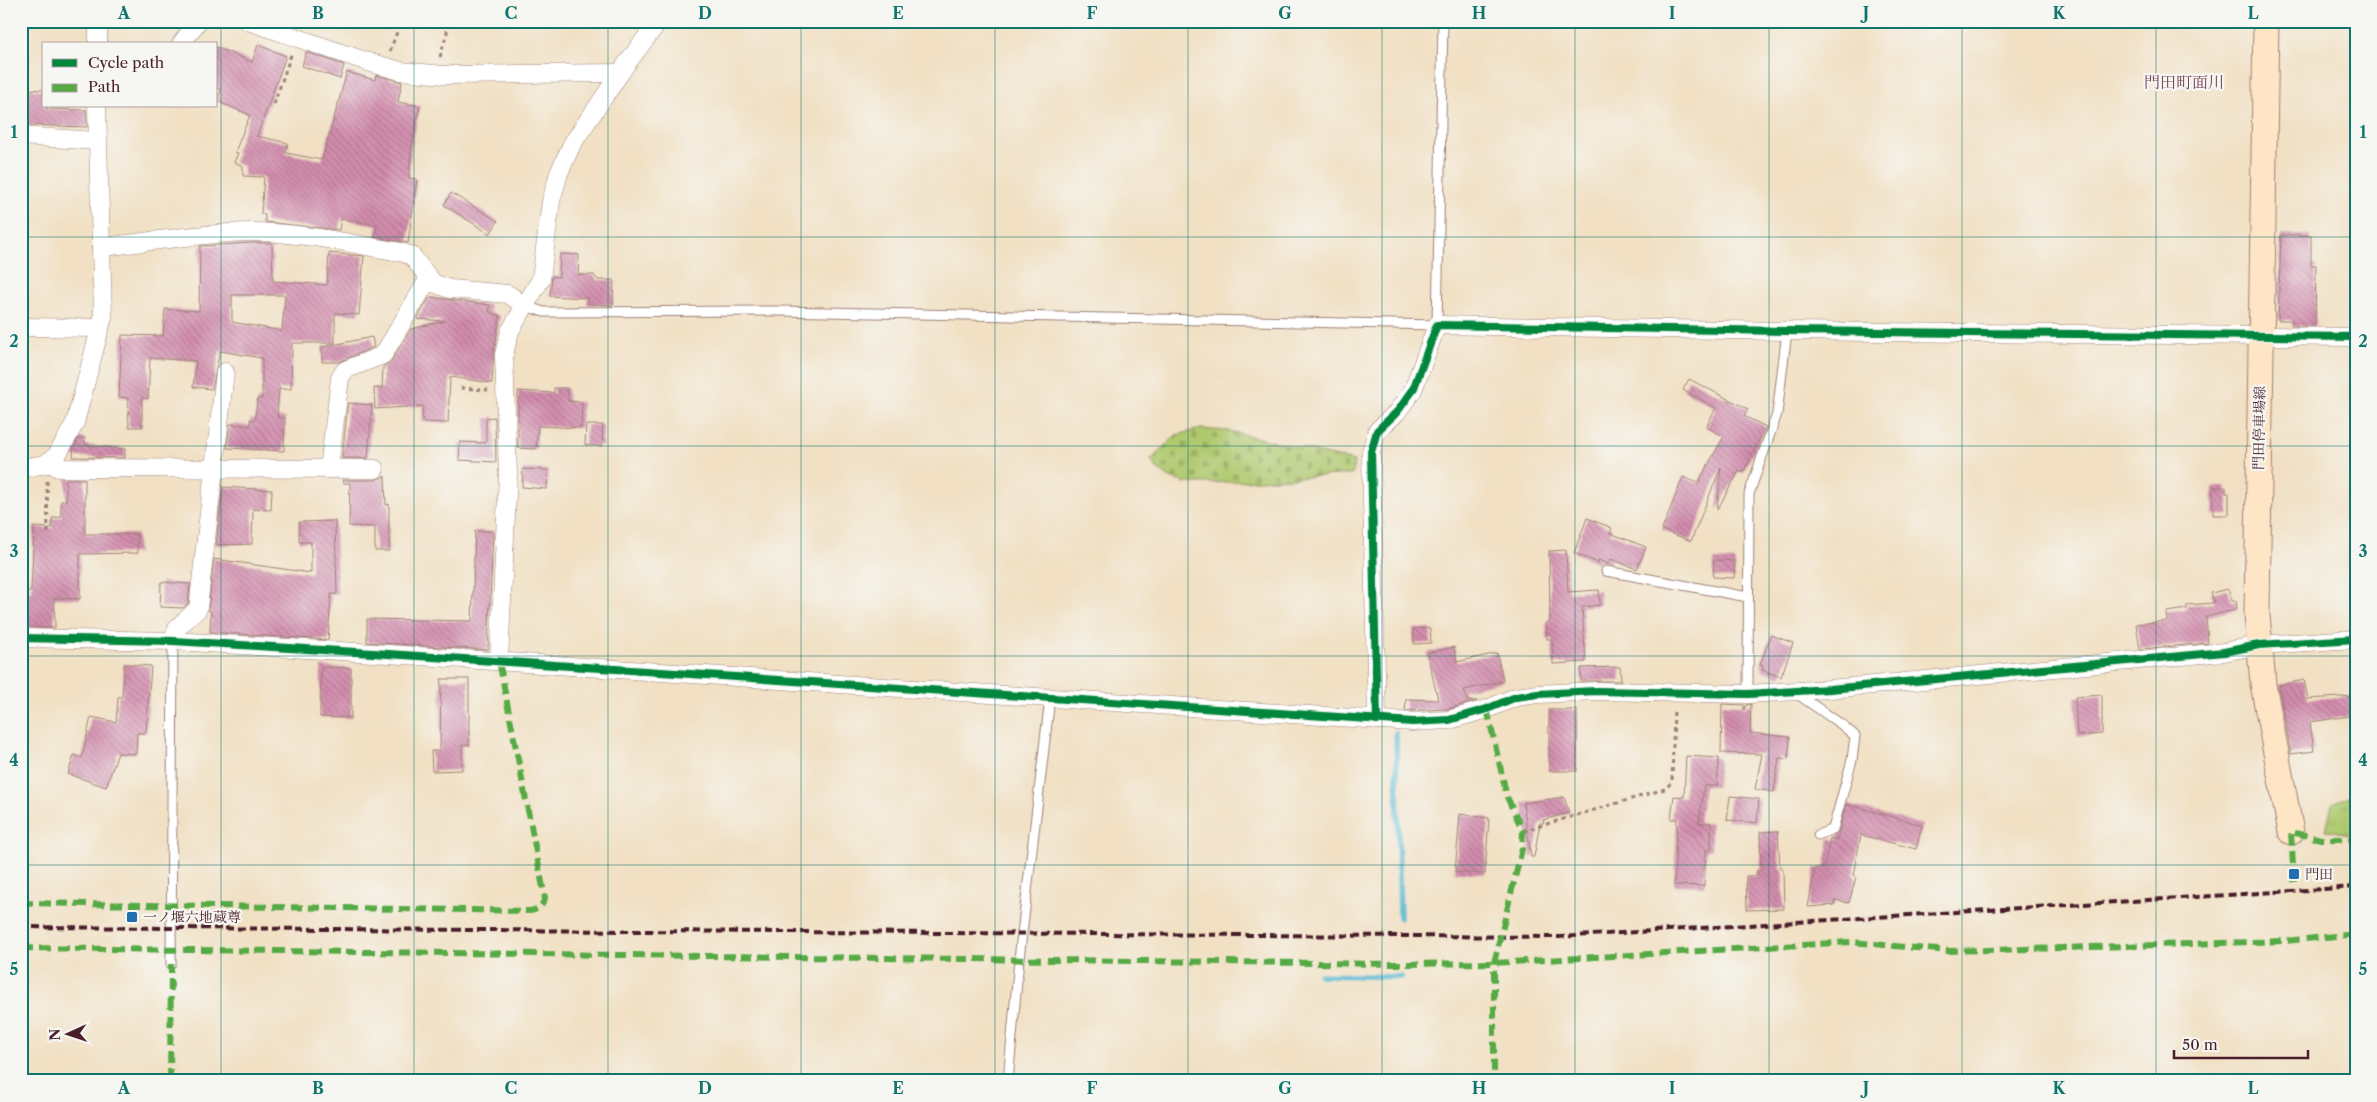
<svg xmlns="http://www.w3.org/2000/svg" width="2377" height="1102" viewBox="0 0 2377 1102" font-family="'Libre Caslon Text','Noto Serif JP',serif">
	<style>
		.grass { fill: url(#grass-tufts); stroke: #7c744c }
		.cemetery { fill: url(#cemetery-stones); stroke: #7c744c }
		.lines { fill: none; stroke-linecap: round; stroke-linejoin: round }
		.stream { stroke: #53b5d2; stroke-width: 5.5 }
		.building { fill: url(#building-back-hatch); fill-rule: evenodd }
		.service-casing { stroke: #9e8077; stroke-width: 11 }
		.minor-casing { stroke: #9e8077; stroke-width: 19 }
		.secondary-casing { stroke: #9e8077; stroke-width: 27 }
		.path { stroke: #9e8077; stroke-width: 3; stroke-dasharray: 4 4; stroke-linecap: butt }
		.service { stroke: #fff; stroke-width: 9 }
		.minor { stroke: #fff; stroke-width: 18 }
		.secondary { stroke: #fde5c5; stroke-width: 25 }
		.rail { stroke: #4a1f2b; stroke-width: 4; stroke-dasharray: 8 4; stroke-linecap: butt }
		.quiet { stroke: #57aa44; stroke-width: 6; stroke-dasharray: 12 6; stroke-linecap: butt }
		.cycleway-casing { stroke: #f6f6f2; stroke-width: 11 }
		.cycleway { stroke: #00873e; stroke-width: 8 }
		.grid { fill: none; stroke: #0f766e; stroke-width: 1; stroke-opacity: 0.55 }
		.poi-dot { fill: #1f6fb2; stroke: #f6f6f2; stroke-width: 2 }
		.labels { text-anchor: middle; stroke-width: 4.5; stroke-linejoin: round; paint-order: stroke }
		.street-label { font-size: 14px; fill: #4a1f2b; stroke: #f6f6f2 }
		.poi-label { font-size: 14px; fill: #4a1f2b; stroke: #f6f6f2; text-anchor: start }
		.quarter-label { font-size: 16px; fill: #7a4659; stroke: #f6f6f2 }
		.neatline { fill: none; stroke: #0f766e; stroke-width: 2 }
		.grid-label { font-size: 16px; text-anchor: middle; font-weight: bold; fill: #0f766e }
	</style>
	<defs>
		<pattern id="grass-tufts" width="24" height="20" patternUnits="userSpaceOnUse" patternTransform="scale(1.25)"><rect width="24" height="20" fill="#afc96e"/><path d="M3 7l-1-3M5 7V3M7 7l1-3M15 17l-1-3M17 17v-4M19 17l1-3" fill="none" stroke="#98ac5f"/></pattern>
		<pattern id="cemetery-stones" width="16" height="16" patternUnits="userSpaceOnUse" patternTransform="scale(1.25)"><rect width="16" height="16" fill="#afc96e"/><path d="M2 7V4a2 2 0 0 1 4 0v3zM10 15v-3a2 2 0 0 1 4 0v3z" fill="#98ac5f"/></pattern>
		<pattern id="building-back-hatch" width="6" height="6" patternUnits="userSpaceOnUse" patternTransform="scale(1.25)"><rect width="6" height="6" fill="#d38dae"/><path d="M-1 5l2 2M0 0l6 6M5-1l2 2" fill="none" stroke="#ad738e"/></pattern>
	</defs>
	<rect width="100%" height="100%" fill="#f6f6f2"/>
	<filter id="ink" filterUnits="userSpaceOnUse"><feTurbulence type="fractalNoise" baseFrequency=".02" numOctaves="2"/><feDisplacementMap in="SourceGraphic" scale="10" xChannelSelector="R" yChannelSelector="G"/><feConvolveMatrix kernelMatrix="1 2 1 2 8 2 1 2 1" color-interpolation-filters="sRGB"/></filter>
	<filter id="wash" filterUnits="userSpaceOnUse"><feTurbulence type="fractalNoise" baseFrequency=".0096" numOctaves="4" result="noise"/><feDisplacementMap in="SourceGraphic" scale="20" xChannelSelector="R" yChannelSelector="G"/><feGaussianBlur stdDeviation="1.12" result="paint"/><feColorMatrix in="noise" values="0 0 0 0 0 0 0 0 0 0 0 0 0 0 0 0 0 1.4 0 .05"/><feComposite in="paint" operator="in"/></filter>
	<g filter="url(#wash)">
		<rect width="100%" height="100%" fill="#f1e0c3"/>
		<polygon class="grass" points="2356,794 2356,835 2326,830 2332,803"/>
		<polygon class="cemetery" points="1201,429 1229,431 1354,461 1353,474 1212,483 1186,483 1170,478 1157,469 1151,460 1176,435"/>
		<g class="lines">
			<g class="stream">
				<polyline points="1396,733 1400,918"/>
				<polyline points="1320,975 1401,977"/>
			</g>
		</g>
		<g id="blocks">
			<g class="building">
				<polygon points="258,45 286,56 257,136 288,143 286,153 322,160 347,72 375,80 376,75 402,82 398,102 420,106 411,150 409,178 417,179 408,243 375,237 377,225 341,219 339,230 265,222 265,215 261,214 264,177 243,176 243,166 234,162 238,153 235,152 250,115 217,101 221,90 216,87 216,47 252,62"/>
				<polygon points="306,52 344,65 340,79 302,66"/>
				<polygon points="27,89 44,90 44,106 47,106 47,109 86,110 87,127 25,125"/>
				<polygon points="451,193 498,221 490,234 444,205"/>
				<polygon points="2281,235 2311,235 2311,265 2316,265 2315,326 2292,326 2292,320 2278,320"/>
				<path d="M250,243H272L273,281L327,285L329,253L364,256L359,315L335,313V343H292L291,389H279L277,417L285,418L284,451L227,448L230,424L250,426V419L255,420L257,399H262V358L220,351L212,389L193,387L196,361L150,358L148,399L142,398V427H129L128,398L119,397L122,335L163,336L165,309L199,311L200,246ZM232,295H285L282,331L232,322Z"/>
				<polygon points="560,254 579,255 578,275 594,275 598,280 614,280 613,305 587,304 588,298 550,296 552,276 559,277"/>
				<polygon points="430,297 490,305 489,312 500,316 494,352 492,383 450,377 448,423 422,422 423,406 375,409 374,388 382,388 383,367 392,360 411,329 445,321 417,319"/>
				<polygon points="372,337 374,347 339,362 322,362 322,347"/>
				<polygon points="1689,379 1748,409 1744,416 1766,427 1743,473 1739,471 1717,510 1721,467 1691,541 1662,530 1683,477 1698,483 1724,436 1706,427 1716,408 1683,390"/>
				<polygon points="554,388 567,388 568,401 582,402 581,428 538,426 536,449 518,448 518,391 554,393"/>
				<polygon points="348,403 372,405 368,458 342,458"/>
				<polygon points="495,417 496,462 459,460 460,442 486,443 486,418"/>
				<polygon points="586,425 603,425 602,446 585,445"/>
				<polygon points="79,438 85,438 85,445 125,449 125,458 73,457 74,447"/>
				<polygon points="523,469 548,470 547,489 522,487"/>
				<polygon points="385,476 386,505 389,504 389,551 375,551 375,527 349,526 350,483 344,483 343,480 375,480"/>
				<polygon points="66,479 85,479 85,534 137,534 138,553 80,554 80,599 54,598 55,628 21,627 21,592 31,591 34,527 52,528 52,518 61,517 61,501 66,501"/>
				<polygon points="223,487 272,490 271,510 253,509 252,544 216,545"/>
				<polygon points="2213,487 2226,487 2226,493 2229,493 2229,515 2213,515"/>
				<polygon points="1587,518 1612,528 1610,533 1646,547 1637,569 1611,559 1609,564 1598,560 1598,563 1574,553"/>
				<polygon points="335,521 337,594 331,594 328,640 210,632 211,611 208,610 214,559 311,573 311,542 299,542 299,522"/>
				<polygon points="475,531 493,531 488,650 367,642 367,619 472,621"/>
				<polygon points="1566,550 1568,592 1599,590 1600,605 1582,607 1586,662 1553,664 1552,639 1547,639 1546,622 1550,621 1549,551"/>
				<polygon points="1714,560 1735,561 1734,578 1713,577"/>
				<polygon points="161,582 190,584 188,604 183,608 160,607"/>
				<polygon points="2228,589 2232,601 2236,601 2237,609 2206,617 2208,643 2140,649 2136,624 2167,621 2166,612 2187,609 2187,605 2214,603 2211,593"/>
				<polygon points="1430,628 1431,643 1414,644 1413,629"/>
				<polygon points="1771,635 1793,643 1781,677 1762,670 1763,666 1760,665"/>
				<polygon points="1454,647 1457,662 1497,653 1503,681 1464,690 1467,701 1477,701 1447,709 1405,711 1406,699 1438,700 1427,653"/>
				<polygon points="124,664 151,666 146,733 137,733 136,754 118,753 106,787 68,774 74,755 82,758 91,717 116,722 118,697 122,697"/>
				<polygon points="321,667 351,668 351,718 320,717"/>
				<polygon points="1620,667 1621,681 1581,681 1581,668"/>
				<polygon points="441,679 469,679 469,745 462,745 462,770 432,771 431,751 440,751"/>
				<polygon points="2304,680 2308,699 2356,696 2356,715 2310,722 2314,751 2291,754 2279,685"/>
				<polygon points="2102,695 2102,734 2077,736 2075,697"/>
				<polygon points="1722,704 1744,705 1744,710 1746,705 1751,704 1750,733 1790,737 1788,759 1779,758 1774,792 1755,789 1762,754 1721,753"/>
				<rect x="1549" y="710" width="28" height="61"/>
				<polygon points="1686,756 1719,758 1717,786 1704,786 1699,823 1711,823 1711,850 1706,850 1704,886 1674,885 1677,819 1671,819 1674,796 1684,797"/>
				<polygon points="1730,796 1759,799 1757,823 1727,820"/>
				<polygon points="1564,797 1569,813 1543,820 1544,823 1540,823 1534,857 1531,857 1523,803"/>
				<polygon points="1846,804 1922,825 1916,849 1861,835 1853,875 1856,877 1849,903 1835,900 1834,905 1808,907 1815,868 1824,868 1830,838 1837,840"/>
				<polygon points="1460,814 1489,818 1485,874 1455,872"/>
				<polygon points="1778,831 1780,869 1783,869 1784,909 1747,910 1746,876 1757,876 1757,870 1761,870 1760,832"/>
			</g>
		</g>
	</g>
	<g filter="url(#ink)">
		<use href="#blocks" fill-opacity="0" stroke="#9e8077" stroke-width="1"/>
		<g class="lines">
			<g class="service-casing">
				<g id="service">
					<polyline points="525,306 544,312 779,311 1437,325 1443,21"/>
					<polyline points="1606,571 1748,597"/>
					<polyline points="1796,693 1842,725 1855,736 1852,760 1833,829 1818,835"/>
					<polyline points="1748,694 1749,494 1777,414 1787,331"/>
					<polyline points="171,964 173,641"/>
					<polyline points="1008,1081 1019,959 1050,698"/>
				</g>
			</g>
			<g class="minor-casing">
				<g id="minor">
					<polyline points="248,21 368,62 401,71 444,75 620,73"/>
					<polyline points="98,44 98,21"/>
					<polyline points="181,44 198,21"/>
					<polyline points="21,136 97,141"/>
					<path d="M101,247C150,242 200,233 250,232C300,232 352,244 401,252L412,256L433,283L450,289L508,294L525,306"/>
					<polyline points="21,327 100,328"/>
					<polyline points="49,461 58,468 375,469"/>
					<polyline points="21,468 47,464 57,455 75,423 103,317 97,106"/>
					<polyline points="329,469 340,378 345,370 383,355 429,278"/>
					<polyline points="21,638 173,641 373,653 1413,722 1449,720 1487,709 1516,697 1538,694 1596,691 1748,694 1830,689 2224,652 2259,645 2356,639"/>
					<polyline points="173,641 177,628 198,609 225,372"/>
					<polyline points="499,661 508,474 504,354 510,331 541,279 551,201 559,173 572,144 627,63 659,21"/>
					<polyline points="1377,720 1371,452 1377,431 1397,412 1413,390 1437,325 1787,331 2356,337"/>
				</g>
			</g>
			<g class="secondary-casing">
				<polyline id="secondary" points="2266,21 2257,614 2263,684 2291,832"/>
			</g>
			<g class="path">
				<polyline points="390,51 401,21"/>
				<polyline points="440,57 447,33 447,21"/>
				<polyline points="274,104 292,52"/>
				<polyline points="461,388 488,390"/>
				<polyline points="47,481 48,533"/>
				<polyline points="1523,831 1665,789 1672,782 1674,708"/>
			</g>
			<use href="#service" class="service"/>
			<use href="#minor" class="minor"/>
			<use href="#secondary" class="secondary"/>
			<polyline class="rail" points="21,927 1559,937 2356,887"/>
			<g class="quiet">
				<polyline points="1487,709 1507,797 1523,831 1522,849 1494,963 1494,1081"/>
				<polyline points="2294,882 2291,832 2321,839 2356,839"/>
				<path d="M21,903L530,911C539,909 542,907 545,898L499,661"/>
				<polyline points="21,948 1397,964 1494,963 1852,942 1948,951 2029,949 2285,941 2356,934"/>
				<polyline points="170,1081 171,964"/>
			</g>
			<g class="cycleway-casing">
				<g id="cycleway">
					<polyline points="21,638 173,641 373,653 1413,722 1449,720 1487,709 1516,697 1538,694 1596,691 1748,694 1830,689 2224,652 2259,645 2356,639"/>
					<polyline points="1377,720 1371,452 1377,431 1397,412 1413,390 1437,325 1787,331 2356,337"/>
				</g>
			</g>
			<use href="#cycleway" class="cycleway"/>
		</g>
	</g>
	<path class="grid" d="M221,21V1081M414,21V1081M608,21V1081M801,21V1081M995,21V1081M1188,21V1081M1382,21V1081M1575,21V1081M1769,21V1081M1962,21V1081M2156,21V1081M21,237H2356M21,446H2356M21,656H2356M21,865H2356"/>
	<g class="poi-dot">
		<rect x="2288" y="868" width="12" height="12" rx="2.5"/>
		<rect x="126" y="911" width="12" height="12" rx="2.5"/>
	</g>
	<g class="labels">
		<g class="street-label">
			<text transform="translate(2259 428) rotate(-89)" y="5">門田停車場線</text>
		</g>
		<g class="poi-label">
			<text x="2305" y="879">門田</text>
			<text x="143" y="922">一ノ堰六地蔵尊</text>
		</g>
		<g class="quarter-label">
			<text x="2184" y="88">門田町面川</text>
		</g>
	</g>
	<rect width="2377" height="1102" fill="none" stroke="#f6f6f2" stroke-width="55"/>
	<rect x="42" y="42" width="175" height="65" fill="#f6f6f2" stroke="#b1a0a2"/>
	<rect x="52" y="59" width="25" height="8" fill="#00873e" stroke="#b1a0a2"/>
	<text x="88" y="68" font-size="15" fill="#4a1f2b">Cycle path</text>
	<rect x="52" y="84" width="25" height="8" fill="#57aa44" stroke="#b1a0a2"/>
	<text x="88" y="92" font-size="15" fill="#4a1f2b">Path</text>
	<g transform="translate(68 1034) rotate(267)" stroke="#f6f6f2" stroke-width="4" paint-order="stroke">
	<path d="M0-4L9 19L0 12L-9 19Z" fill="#4a1f2b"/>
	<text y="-8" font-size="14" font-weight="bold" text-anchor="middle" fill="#4a1f2b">N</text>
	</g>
	<path d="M2174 1050v8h134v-8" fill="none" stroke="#4a1f2b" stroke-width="2.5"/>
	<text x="2182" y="1050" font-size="15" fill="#4a1f2b" stroke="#f6f6f2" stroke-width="4" paint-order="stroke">50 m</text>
	<rect x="28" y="28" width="2322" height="1046" class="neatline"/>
	<g class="grid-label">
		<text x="124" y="19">A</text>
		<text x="318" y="19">B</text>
		<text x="511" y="19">C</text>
		<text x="705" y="19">D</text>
		<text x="898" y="19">E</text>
		<text x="1092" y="19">F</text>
		<text x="1285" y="19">G</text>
		<text x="1479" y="19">H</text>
		<text x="1672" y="19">I</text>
		<text x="1866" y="19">J</text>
		<text x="2059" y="19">K</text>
		<text x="2253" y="19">L</text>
		<text x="14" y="138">1</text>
		<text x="2363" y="138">1</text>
		<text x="14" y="347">2</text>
		<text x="2363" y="347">2</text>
		<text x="14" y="557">3</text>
		<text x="2363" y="557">3</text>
		<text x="14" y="766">4</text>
		<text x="2363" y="766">4</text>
		<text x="14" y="975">5</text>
		<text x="2363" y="975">5</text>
		<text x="124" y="1094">A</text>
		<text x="318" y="1094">B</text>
		<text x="511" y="1094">C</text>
		<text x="705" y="1094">D</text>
		<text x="898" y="1094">E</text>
		<text x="1092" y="1094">F</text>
		<text x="1285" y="1094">G</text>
		<text x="1479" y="1094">H</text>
		<text x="1672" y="1094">I</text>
		<text x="1866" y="1094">J</text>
		<text x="2059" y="1094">K</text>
		<text x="2253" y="1094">L</text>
	</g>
</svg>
